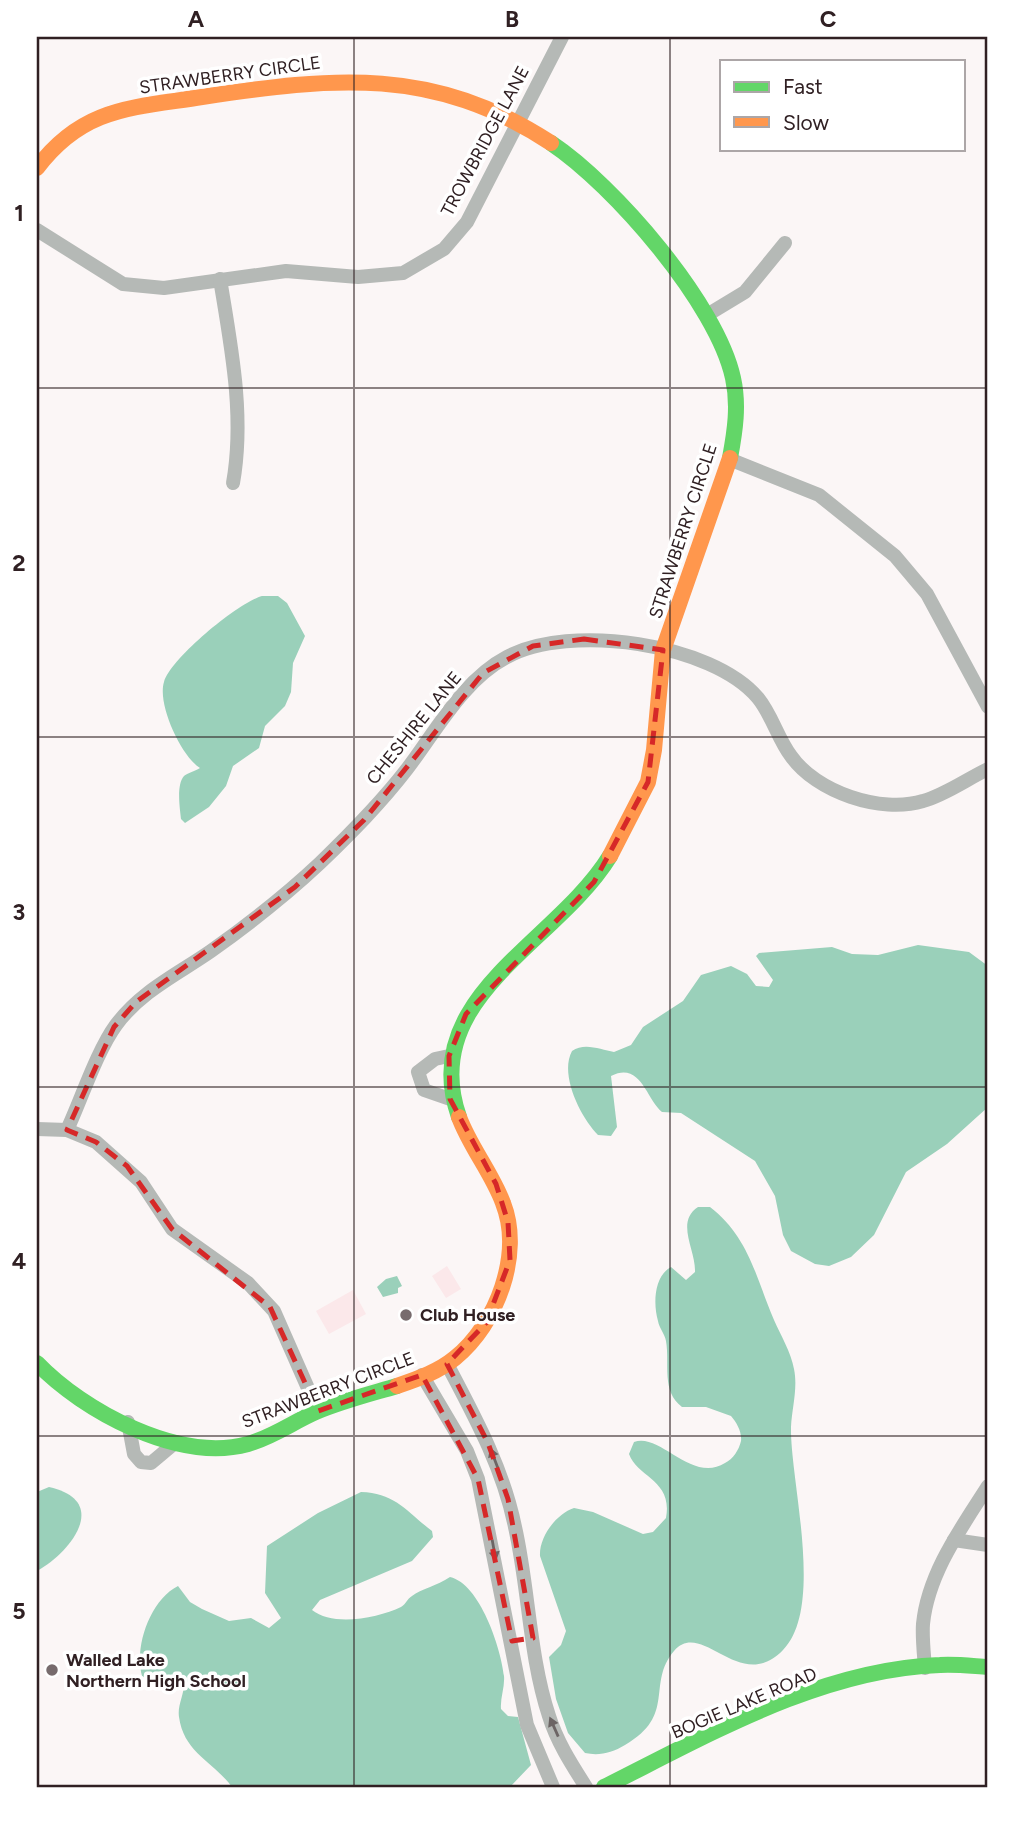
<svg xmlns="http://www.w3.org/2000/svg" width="1025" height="1824" viewBox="0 0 1025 1824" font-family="Figtree,sans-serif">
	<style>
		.green { fill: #fbe8ea }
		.water { fill: #9ad0ba }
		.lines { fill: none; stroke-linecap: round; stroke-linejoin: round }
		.street { stroke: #b5b9b6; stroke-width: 14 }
		.fast { stroke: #63d668; stroke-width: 16 }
		.slow { stroke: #ff974d; stroke-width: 16 }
		.oneway { fill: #6c6565 }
		.marked { fill: none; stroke: #d62828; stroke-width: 5; stroke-dasharray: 14 9; stroke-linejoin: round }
		.grid { fill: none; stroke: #302023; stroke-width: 2; stroke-opacity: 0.55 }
		.poi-dot { fill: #776b6d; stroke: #fff; stroke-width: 2.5 }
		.labels { text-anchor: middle; stroke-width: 7; stroke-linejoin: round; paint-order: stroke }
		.street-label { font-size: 18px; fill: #302023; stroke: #fff }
		.poi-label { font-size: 18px; font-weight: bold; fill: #302023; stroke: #fff; text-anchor: start }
		.neatline { fill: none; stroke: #302023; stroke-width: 2.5 }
		.grid-label { font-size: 23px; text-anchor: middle; font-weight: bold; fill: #302023 }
	</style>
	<rect width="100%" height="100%" fill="#fbf6f6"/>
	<g class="green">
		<polygon points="447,1266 461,1289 446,1298 432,1276"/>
		<polygon points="353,1290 366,1314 329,1334 316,1311"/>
	</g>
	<g class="water">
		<path d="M262,596H278L287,603L305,636L293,663L291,692L285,706L265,726L259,748L233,766L226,786L209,807L185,823L181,819C180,809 176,785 184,776C187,773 196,771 200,768C181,756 157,704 164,682C171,658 238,603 262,596Z"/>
		<path d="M918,945L969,952L988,966V1107L947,1144L906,1172L874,1235L851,1257L829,1266L815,1264L791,1251L783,1235L775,1196L755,1161L681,1113L662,1112C646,1099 641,1061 611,1076L617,1127L611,1136L598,1135C581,1118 559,1075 572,1051C585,1042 601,1050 614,1052L631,1045L643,1027L683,1001L701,975L731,966L747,974L756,986L769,987L773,980L756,956L759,953L832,947L852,954L878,955Z"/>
		<path d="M698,1207H710C749,1237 756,1278 774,1320C781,1336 791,1352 794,1369C798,1388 792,1408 791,1427C790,1481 825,1607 783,1650C740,1695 702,1618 674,1651C646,1684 677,1715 625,1745C612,1753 599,1756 585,1753L568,1733L556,1699L549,1657L561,1645L566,1631L540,1556C539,1537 556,1514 574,1508L593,1512L643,1534L653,1532L666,1518C673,1480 638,1478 629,1454L634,1442C660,1432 692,1484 725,1463C733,1459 739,1450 741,1441C742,1432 737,1423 731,1416L706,1407H682C661,1391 670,1364 666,1341C665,1334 659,1328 658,1321C653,1304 654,1276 671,1267L686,1280L695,1272C696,1250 675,1222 698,1207Z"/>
		<polygon points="397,1276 402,1286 398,1288 398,1293 383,1297 377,1287 386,1279"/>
		<path d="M49,1487C111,1501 71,1552 37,1571V1492Z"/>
		<path d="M361,1492C395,1493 406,1511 432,1531L433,1537L412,1561L320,1600L312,1610C333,1627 378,1618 401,1607C406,1604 407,1599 412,1596C421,1589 437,1586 450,1577C480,1584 501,1648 504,1676C505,1687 500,1698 501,1709L508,1716L518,1717L531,1765L510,1787H232C213,1761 184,1753 179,1717C177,1704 186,1692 184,1678L165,1677L150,1680L142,1676C134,1647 150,1600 178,1586L190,1602L202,1609L229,1621L251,1618L269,1628L281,1618L265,1593L267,1546L318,1513Z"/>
	</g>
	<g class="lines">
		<g class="street">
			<polyline points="37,230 123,284 164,288 286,271 358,277 403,273 444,249 467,222 562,37"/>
			<path d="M220,279C231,346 245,416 233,483"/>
			<polyline points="707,315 745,292 785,243"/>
			<polyline points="729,459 819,495 895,556 927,594 988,707"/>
			<polyline points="449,1056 435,1059 418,1072 424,1090 450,1099"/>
			<polyline points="37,1129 67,1130 96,1142 141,1182 172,1229 248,1283 274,1311 318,1411"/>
			<path d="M67,1130C81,1100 97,1051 116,1025C141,991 178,974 211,951C249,924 286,895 320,863C351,833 380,804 407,769C436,731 463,680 507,657C569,623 712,643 758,698C772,715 778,739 791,756C816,792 881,814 923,801C945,795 967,779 988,769"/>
			<path d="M447,1364C475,1417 503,1468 515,1527C529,1589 529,1655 549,1716C557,1742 572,1765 586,1787"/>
			<polyline points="422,1375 467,1451 478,1479 527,1725 553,1787"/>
			<polyline points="128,1422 134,1454 141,1462 151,1463 176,1442"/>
			<polyline points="954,1540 988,1545"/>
			<path d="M925,1668C924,1654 922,1638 923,1624C928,1573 962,1527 988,1486"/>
		</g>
		<g class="fast">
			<path d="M551,143C614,185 717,304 733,378C739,405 735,431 730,458"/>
			<path d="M459,1117C417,997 556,944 610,856"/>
			<path d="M37,1363C83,1411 179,1463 248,1444C273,1437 293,1422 316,1412C342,1401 370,1394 397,1386"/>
			<path d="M604,1787C708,1735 821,1669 940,1665C956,1664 972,1666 988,1667"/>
		</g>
		<g class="slow">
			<path d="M37,168C83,107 132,108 202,97C334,77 433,66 551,143"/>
			<polyline points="610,856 648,782 654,750 663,650 730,458"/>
			<path d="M397,1386C417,1379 438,1372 455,1358C497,1324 523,1254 503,1203C492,1173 470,1147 459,1117"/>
		</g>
	</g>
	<defs><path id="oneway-solid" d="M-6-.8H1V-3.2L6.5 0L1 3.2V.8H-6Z" transform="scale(1.75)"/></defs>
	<g class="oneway">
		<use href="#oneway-solid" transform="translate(494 1458) rotate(-111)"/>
		<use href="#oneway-solid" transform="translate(494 1550) rotate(80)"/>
		<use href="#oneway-solid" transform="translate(554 1727) rotate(-114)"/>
	</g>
	<path class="marked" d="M584,639L663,650L648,782L594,882L466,1014L449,1056L450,1099L496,1184L508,1222L510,1260L486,1323L447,1364L488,1443L508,1499L533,1638L512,1641L478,1479L422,1375L318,1411L270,1307L172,1229L127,1166L96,1142L67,1130L114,1027L136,1002L295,887L364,820L483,673L533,646Z"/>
	<path class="grid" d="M354,37V1787M670,37V1787M37,388H988M37,737H988M37,1087H988M37,1436H988"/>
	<g class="poi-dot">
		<circle cx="406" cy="1315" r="7"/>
		<circle cx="52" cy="1670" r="7"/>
	</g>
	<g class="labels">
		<g class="street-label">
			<text transform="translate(230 75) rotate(-8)" y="6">STRAWBERRY CIRCLE</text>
			<text transform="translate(485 141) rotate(-62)" y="6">TROWBRIDGE LANE</text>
			<text transform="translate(683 531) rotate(-72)" y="6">STRAWBERRY CIRCLE</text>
			<text transform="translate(414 728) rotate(-51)" y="6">CHESHIRE LANE</text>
			<text transform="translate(328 1390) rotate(-21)" y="6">STRAWBERRY CIRCLE</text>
			<text transform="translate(744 1703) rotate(-23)" y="6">BOGIE LAKE ROAD</text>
		</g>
		<g class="poi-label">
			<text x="420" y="1321">Club House</text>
			<text x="66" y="1666">Walled Lake<tspan x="66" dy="21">Northern High School</tspan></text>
		</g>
	</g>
	<rect width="1025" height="1824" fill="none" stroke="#ffffff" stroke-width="77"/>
	<rect x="720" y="60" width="245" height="91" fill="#ffffff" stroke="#aca6a7" stroke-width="2"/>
	<rect x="734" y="82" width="35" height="10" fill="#63d668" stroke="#aca6a7" stroke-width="2"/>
	<text x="783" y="94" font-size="21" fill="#302023">Fast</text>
	<rect x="734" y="117" width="35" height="10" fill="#ff974d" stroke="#aca6a7" stroke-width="2"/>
	<text x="783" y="130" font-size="21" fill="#302023">Slow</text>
	<rect x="38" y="38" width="948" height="1748" class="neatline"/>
	<g class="grid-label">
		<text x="196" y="27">A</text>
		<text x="512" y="27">B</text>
		<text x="828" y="27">C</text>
		<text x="19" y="221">1</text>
		<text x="19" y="571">2</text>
		<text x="19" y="920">3</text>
		<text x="19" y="1269">4</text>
		<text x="19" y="1619">5</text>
	</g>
</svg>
